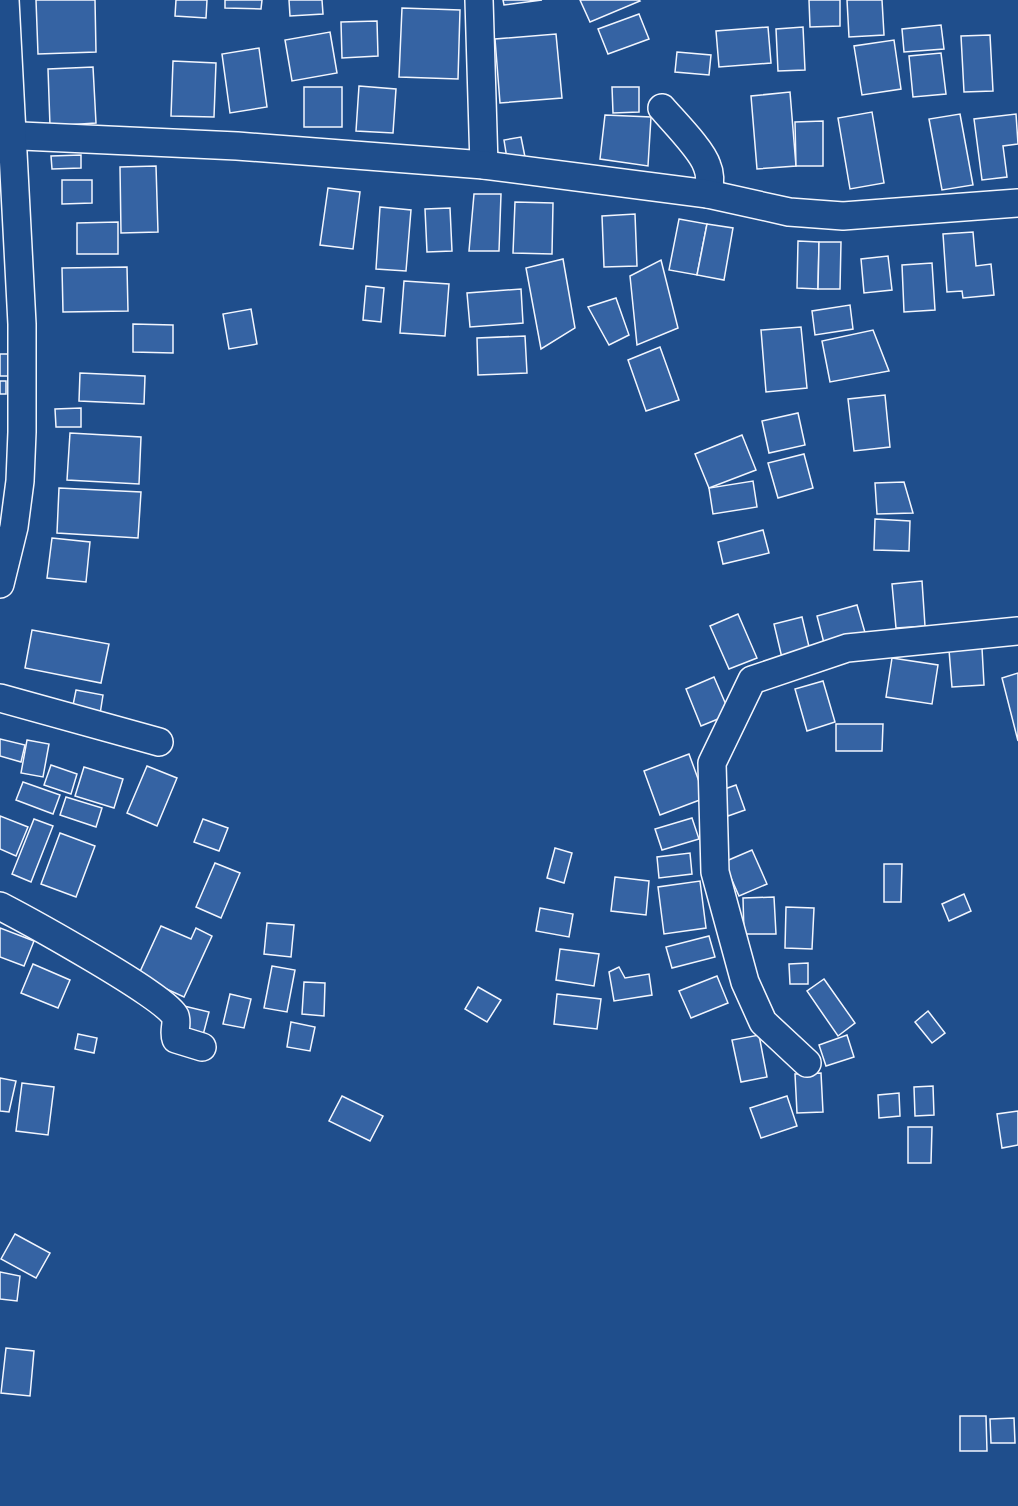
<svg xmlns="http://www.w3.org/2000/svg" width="1018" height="1506" viewBox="0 0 1018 1506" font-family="'Noto Sans',sans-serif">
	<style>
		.building { fill: #3563a3; stroke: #f2f6ff; stroke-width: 1.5 }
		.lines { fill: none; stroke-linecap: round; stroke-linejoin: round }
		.minor-casing { stroke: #f2f6ff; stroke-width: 30 }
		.minor { stroke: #1f4e8c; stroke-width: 27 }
	</style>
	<rect width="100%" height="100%" fill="#1f4e8c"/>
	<g class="building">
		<polygon points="36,0 95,0 96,52 38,54"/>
		<polygon points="176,0 207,0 206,18 175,16"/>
		<polygon points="225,0 262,0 261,9 225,8"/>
		<polygon points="289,0 322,0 323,14 290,16"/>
		<polygon points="503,0 542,0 504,5"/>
		<polygon points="580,0 639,0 640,1 590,22"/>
		<polygon points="809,0 840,0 840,26 810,27"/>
		<polygon points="847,0 882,0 884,35 849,37"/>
		<polygon points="402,8 460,10 458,79 399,77"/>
		<polygon points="639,14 649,39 608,54 598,29"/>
		<polygon points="377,21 378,56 342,58 341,22"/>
		<polygon points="941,25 944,49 904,52 902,29"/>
		<polygon points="768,27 771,63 719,67 716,31"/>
		<polygon points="803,27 805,70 778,71 776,29"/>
		<polygon points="330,32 337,73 292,81 285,40"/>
		<polygon points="556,34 562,98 500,103 495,39"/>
		<polygon points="990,35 993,91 964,92 961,36"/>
		<polygon points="894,40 901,89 862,95 854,46"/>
		<polygon points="259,48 267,107 230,113 222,54"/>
		<polygon points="677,52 711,55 709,75 675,72"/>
		<polygon points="941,53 946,94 913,97 909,56"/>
		<polygon points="173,61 216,63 214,117 171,116"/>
		<polygon points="93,67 96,123 50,126 48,69"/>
		<polygon points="359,86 396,89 393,133 356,131"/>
		<rect x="304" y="87" width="38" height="40"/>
		<polygon points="612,87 639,87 639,112 613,113"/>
		<polygon points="790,92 796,166 757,169 751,96"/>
		<polygon points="872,112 884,183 850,189 838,118"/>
		<polygon points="960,114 973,185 942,190 929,119"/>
		<polygon points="1016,114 1018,144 1003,146 1007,177 982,180 974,119"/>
		<polygon points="605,115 651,117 648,166 600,159"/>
		<polygon points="823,121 823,166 796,166 795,122"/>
		<polygon points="521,137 526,162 508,165 504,140"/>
		<polygon points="81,155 81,168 52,169 51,156"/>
		<polygon points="156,166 158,232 121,233 120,167"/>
		<polygon points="62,180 92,180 92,203 62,204"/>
		<polygon points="328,188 360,192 353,249 320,245"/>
		<polygon points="474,194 501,194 499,251 469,251"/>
		<polygon points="515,202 553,203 552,254 513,253"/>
		<polygon points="380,207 411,210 406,271 376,269"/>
		<polygon points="450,208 452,251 427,252 425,209"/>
		<polygon points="635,214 637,266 604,267 602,216"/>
		<polygon points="679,219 707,224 697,275 669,270"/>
		<polygon points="118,222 118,254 77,254 77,223"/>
		<polygon points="707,224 733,228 724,280 697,275"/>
		<polygon points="973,232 976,266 991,264 994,295 963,298 962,291 947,292 943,234"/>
		<polygon points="798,241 819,242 818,289 797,288"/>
		<polygon points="819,242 841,242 840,289 818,289"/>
		<polygon points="888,256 892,290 864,293 861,259"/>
		<polygon points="563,259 575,328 541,349 526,268"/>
		<polygon points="661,260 678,328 637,345 630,276"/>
		<polygon points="932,263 935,310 904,312 902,265"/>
		<polygon points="127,267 128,311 63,312 62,268"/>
		<polygon points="404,281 449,284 445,336 400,333"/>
		<polygon points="366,286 384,288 381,322 363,320"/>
		<polygon points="521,289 523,323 470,327 467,293"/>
		<polygon points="616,298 629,335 609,345 588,307"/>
		<polygon points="850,305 853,329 815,335 812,311"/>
		<polygon points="251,309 257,344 229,349 223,314"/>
		<polygon points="133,324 173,325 173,353 133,352"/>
		<polygon points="801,327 807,388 766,392 761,330"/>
		<polygon points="873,330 889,371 830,382 822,341"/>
		<polygon points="525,336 527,373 478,375 477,338"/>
		<polygon points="660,347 679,400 646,411 628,360"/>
		<rect x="0" y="354" width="9" height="22"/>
		<polygon points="80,373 145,376 144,404 79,401"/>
		<rect x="0" y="381" width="6" height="13"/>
		<polygon points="885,395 890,447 854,451 848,399"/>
		<polygon points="81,408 81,427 56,427 55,409"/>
		<polygon points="798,413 805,445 769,453 762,421"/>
		<polygon points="70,433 141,437 139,484 67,480"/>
		<polygon points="742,435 756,470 709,488 695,454"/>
		<polygon points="804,454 813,488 778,498 768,463"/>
		<polygon points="753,481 757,507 713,514 709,488"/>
		<polygon points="904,482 913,513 877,514 875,483"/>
		<polygon points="59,488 141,492 138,538 57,533"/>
		<polygon points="875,519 910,521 909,551 874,550"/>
		<polygon points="763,530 769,553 723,564 718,542"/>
		<polygon points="52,538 90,542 86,582 47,578"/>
		<polygon points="922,581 925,626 896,628 892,584"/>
		<polygon points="857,605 866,636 825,647 817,616"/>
		<polygon points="738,614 757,658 729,669 710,626"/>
		<polygon points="802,617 810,651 782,658 774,624"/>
		<polygon points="32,630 109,644 101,683 25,668"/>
		<polygon points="982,648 984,685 952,687 949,650"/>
		<polygon points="892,658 938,665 932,704 886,697"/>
		<polygon points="1018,673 1018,741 1002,678"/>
		<polygon points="714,677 730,714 701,726 686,689"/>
		<polygon points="823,681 835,722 807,731 795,689"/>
		<polygon points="76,690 103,695 100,714 72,710"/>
		<polygon points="836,724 883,724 882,751 836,751"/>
		<polygon points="0,739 25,745 21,762 0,756"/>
		<polygon points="27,740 49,744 43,777 21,773"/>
		<polygon points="689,754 705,798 660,815 644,771"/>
		<polygon points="51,765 77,774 71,794 44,785"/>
		<polygon points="147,766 177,778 157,826 127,813"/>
		<polygon points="84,767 123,779 114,808 75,796"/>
		<polygon points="23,782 60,795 53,814 16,800"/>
		<polygon points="736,785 745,810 728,816 719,791"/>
		<polygon points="66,797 102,808 96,827 60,815"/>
		<polygon points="0,816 28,827 16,856 0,849"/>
		<polygon points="692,818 699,839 662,850 655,829"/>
		<polygon points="34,819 53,826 31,882 12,874"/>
		<polygon points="203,819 228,828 219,851 194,842"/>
		<polygon points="60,833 95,846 76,897 41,884"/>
		<polygon points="555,848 572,853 564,883 547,878"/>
		<polygon points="752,850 767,884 739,896 724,862"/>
		<polygon points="690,853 692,874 659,878 657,857"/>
		<polygon points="215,863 240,873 221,918 196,907"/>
		<polygon points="884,864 902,864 901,902 884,902"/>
		<polygon points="615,877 649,881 646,915 611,911"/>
		<polygon points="700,881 706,928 664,934 658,887"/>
		<polygon points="964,894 971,911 949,921 942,904"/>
		<polygon points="774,897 776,934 744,934 743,898"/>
		<polygon points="786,907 814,908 812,949 785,948"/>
		<polygon points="540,908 573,914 569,937 536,931"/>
		<polygon points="267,923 294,925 291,957 264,954"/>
		<polygon points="161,926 191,939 196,928 212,936 184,997 138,976"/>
		<polygon points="0,928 34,941 24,966 0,957"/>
		<polygon points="709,936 715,957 672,968 666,947"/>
		<polygon points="560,949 599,954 594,986 556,980"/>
		<polygon points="808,963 808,984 790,984 789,964"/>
		<polygon points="33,964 70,980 58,1008 21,993"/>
		<polygon points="272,966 295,970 287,1012 264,1008"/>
		<polygon points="619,967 625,978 649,974 652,995 614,1001 609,972"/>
		<polygon points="717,976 728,1003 691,1018 679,991"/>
		<polygon points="824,979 855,1023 838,1036 807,991"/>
		<polygon points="304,982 325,983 324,1016 302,1014"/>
		<polygon points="478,987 501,1000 487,1022 465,1009"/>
		<polygon points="230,994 251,999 244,1028 223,1024"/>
		<polygon points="557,994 601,999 597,1029 554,1024"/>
		<polygon points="184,1006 209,1012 202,1039 178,1033"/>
		<polygon points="928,1011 945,1033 932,1043 915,1022"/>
		<polygon points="291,1022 315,1027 310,1051 287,1047"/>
		<polygon points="78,1034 97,1038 94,1053 75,1049"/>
		<polygon points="759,1035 767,1077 741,1082 732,1040"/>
		<polygon points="847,1035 854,1057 826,1066 819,1045"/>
		<polygon points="821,1073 823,1112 797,1113 795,1074"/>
		<polygon points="0,1078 16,1081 9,1112 0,1111"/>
		<polygon points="22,1083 54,1087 48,1135 16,1131"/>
		<polygon points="933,1086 934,1115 915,1116 914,1087"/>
		<polygon points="899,1093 900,1116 879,1118 878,1095"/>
		<polygon points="342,1096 383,1116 370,1141 329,1121"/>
		<polygon points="787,1096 797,1126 761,1138 750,1108"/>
		<polygon points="1018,1111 1018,1145 1002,1148 997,1114"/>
		<polygon points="908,1127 932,1127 931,1163 908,1163"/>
		<polygon points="15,1234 50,1253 36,1278 1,1259"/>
		<polygon points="0,1272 20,1276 17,1301 0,1299"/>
		<polygon points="6,1348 34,1351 30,1396 1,1393"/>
		<polygon points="960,1416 986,1416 987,1451 960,1451"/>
		<polygon points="1014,1418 1015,1443 991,1443 990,1419"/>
	</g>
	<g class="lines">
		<g class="minor-casing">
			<g id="minor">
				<polyline points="479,0 484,165"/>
				<path d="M662,108C674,122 702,150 707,166C711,175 710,185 708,194"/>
				<polyline points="0,135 237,146 484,165 708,194 789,212 843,216 1018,203"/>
				<polyline points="0,584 14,527 20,481 22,432 22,324 5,0"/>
				<polyline points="0,698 159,742"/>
				<path d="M0,906C27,920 167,997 175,1016C178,1024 173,1031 176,1039L202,1047"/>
				<polyline points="807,1063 763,1022 745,982 715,872 712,763 752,680 847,648 1018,631"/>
			</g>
		</g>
		<use href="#minor" class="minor"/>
	</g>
</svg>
